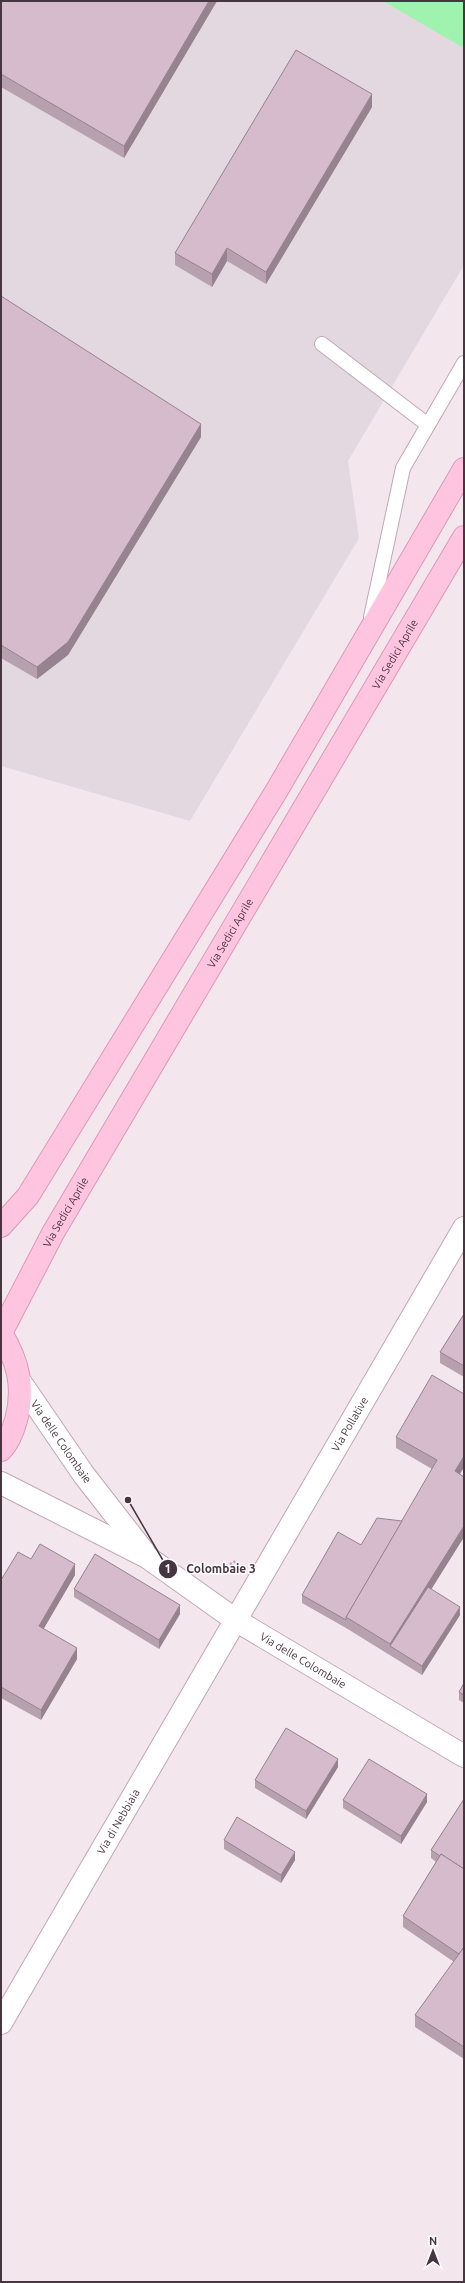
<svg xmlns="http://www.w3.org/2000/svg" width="465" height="2283" viewBox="0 0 465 2283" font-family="Ubuntu,sans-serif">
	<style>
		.industrial { fill: #e3d8df }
		.water { fill: #9ff3af }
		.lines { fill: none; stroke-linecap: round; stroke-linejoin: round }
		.service-casing { stroke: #c0a8b6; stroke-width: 16 }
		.minor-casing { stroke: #c0a8b6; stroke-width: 24 }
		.tertiary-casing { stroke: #c0a8b6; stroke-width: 24 }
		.secondary-casing { stroke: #dc98b9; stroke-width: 24 }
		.path { stroke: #c299b1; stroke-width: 2.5; stroke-dasharray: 2 2; stroke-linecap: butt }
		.service { stroke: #fff; stroke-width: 14 }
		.minor { stroke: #fff; stroke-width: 22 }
		.tertiary { stroke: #fff; stroke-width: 22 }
		.secondary { stroke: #ffc5e0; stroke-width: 22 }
		.wall { fill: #b8a1af }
		.shaded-wall { fill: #96838f }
		.building { fill: #d6bbcc; stroke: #96838f }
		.labels { text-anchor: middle; stroke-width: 3; stroke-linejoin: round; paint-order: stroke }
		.street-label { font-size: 11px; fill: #473540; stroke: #fff }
		.leader { fill: none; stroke: #473540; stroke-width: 1.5 }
		.callout-dot { fill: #473540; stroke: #fff; stroke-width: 1.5 }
		.mark-label { font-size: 12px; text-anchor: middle; font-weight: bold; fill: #fff }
		.callout-label { font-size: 12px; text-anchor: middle; font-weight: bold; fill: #473540; stroke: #fff; stroke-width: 3; stroke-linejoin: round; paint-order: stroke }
	</style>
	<rect width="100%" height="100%" fill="#f4e6ed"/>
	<polygon class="industrial" points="1,1 464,1 464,265 348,461 359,538 190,821 1,766"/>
	<polygon class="water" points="383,1 464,1 464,43 462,47"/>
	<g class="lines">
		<g class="service-casing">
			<g id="service">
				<polyline points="322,344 428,425"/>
				<polyline points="371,617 403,468 464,363"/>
			</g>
		</g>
		<g class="minor-casing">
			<g id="minor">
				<path id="s1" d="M1,2023L464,1228"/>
			</g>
		</g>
		<g class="tertiary-casing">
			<g id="tertiary">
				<path id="s2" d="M21,1383L84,1475L144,1552"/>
				<path id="s3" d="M1,1483L147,1557L237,1621L464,1756"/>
			</g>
		</g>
		<g class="secondary-casing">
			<g id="secondary">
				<polyline points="1,1226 28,1196 277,790 464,469"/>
				<path id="s4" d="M1,1333L53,1233L464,537"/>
				<path d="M1,1333C18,1361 25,1388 16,1420C13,1431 9,1442 1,1450"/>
			</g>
		</g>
		<polyline class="path" points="216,1572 236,1561"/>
		<use href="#service" class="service"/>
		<use href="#minor" class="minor"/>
		<use href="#tertiary" class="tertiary"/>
		<use href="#secondary" class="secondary"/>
	</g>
	<g class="wall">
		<polygon points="1,1 217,1 124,158 1,87"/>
		<polygon points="372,107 266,284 227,261 212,287 175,265 175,253"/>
		<polygon points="1,296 201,437 68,655 37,679 1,658"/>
		<polygon points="464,1314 464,1377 440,1363 440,1352"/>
		<polygon points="396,1437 464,1467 460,1474 464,1477 464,1537 431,1589 460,1615 422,1675 346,1628 302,1603 302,1595 361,1545 402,1521 432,1469 396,1448"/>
		<polygon points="31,1559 75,1575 43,1629 77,1659 41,1720 1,1698 1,1580"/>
		<polygon points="74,1589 180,1614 159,1649 74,1597"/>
		<polygon points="464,1683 464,1703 459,1700 459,1692"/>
		<polygon points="338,1767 306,1819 255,1788 255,1780"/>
		<polygon points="464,1799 464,2059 415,2027 415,2015 454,1962 403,1927 403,1916 436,1862 431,1858 431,1850"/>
		<polygon points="343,1800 427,1802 401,1844 343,1808"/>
		<polygon points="224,1840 295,1860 281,1883 224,1849"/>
	</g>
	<g class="shaded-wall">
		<polygon points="209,1 217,1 124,158 124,146"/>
		<polygon points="372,94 372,107 266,284 266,272"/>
		<polygon points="227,248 227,261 212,287 212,274"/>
		<polygon points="201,424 201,437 68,655 37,679 37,667"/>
		<polygon points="464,1456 464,1467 455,1482 455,1471"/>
		<polygon points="464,1526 464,1537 394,1649 390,1646 390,1644"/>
		<polygon points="75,1564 75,1575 39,1637 39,1626"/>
		<polygon points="180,1605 180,1614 159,1649 159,1640"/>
		<polygon points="460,1607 460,1615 422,1675 422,1666"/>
		<polygon points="77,1648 77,1659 41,1720 41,1710"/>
		<polygon points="338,1759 338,1767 306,1819 306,1811"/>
		<polygon points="427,1794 427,1802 401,1844 401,1836"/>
		<polygon points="295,1852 295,1860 281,1883 281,1875"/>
	</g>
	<g class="building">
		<polygon points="1,1 209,1 124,146 1,74"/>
		<polygon points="296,50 372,94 266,272 227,248 212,274 175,253"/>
		<polygon points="1,296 201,424 68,642 37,667 1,645"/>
		<polygon points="464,1314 464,1366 440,1352"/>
		<polygon points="432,1375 464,1394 464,1456 455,1471 464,1477 464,1526 390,1644 346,1617 437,1460 396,1437"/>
		<polygon points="377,1518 402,1521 346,1617 346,1620 302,1595 338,1532 361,1545"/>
		<polygon points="40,1544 75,1564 39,1626 77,1648 41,1710 1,1687 1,1580 18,1552 31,1559"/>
		<polygon points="95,1554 180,1605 159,1640 74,1589"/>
		<polygon points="428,1587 460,1607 422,1666 390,1646"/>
		<polygon points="464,1683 464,1695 459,1692"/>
		<polygon points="286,1728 338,1759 306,1811 255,1780"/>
		<polygon points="369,1759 427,1794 401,1836 343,1800"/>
		<polygon points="464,1799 464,1869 441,1854 440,1856 431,1850"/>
		<polygon points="237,1817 295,1852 281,1875 224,1840"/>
		<polygon points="441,1854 464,1869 464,1947 459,1954 403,1916"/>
		<polygon points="464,1947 464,2047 415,2015"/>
	</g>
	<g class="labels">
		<g class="street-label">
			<text dy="4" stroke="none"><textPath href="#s4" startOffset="785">Via Sedici Aprile</textPath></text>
			<text dy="4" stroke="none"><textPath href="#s4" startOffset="461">Via Sedici Aprile</textPath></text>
			<text dy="4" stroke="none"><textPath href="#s4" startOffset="137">Via Sedici Aprile</textPath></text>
			<text dy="4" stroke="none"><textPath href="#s1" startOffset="693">Via Pollative</textPath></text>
			<text dy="4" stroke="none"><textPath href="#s2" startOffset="71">Via delle Colombaie</textPath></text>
			<text dy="4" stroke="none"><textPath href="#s3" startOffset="351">Via delle Colombaie</textPath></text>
			<text dy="4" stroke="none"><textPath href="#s1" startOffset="233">Via di Nebbiaia</textPath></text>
		</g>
	</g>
	<path class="leader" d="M128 1500L168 1569"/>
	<g class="callout-dot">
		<circle cx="128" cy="1500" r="4"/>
		<circle cx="168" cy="1569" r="10"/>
	</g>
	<g class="mark-label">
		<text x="168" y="1573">1</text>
	</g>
	<g class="callout-label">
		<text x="221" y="1573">Colombaie 3</text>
	</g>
	<rect width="465" height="2283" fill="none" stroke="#473540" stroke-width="4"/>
	<g transform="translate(433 2251)" stroke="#ffffff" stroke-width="3" paint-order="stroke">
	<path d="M0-3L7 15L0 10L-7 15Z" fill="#473540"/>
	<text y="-6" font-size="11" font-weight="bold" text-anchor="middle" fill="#473540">N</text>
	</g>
</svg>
